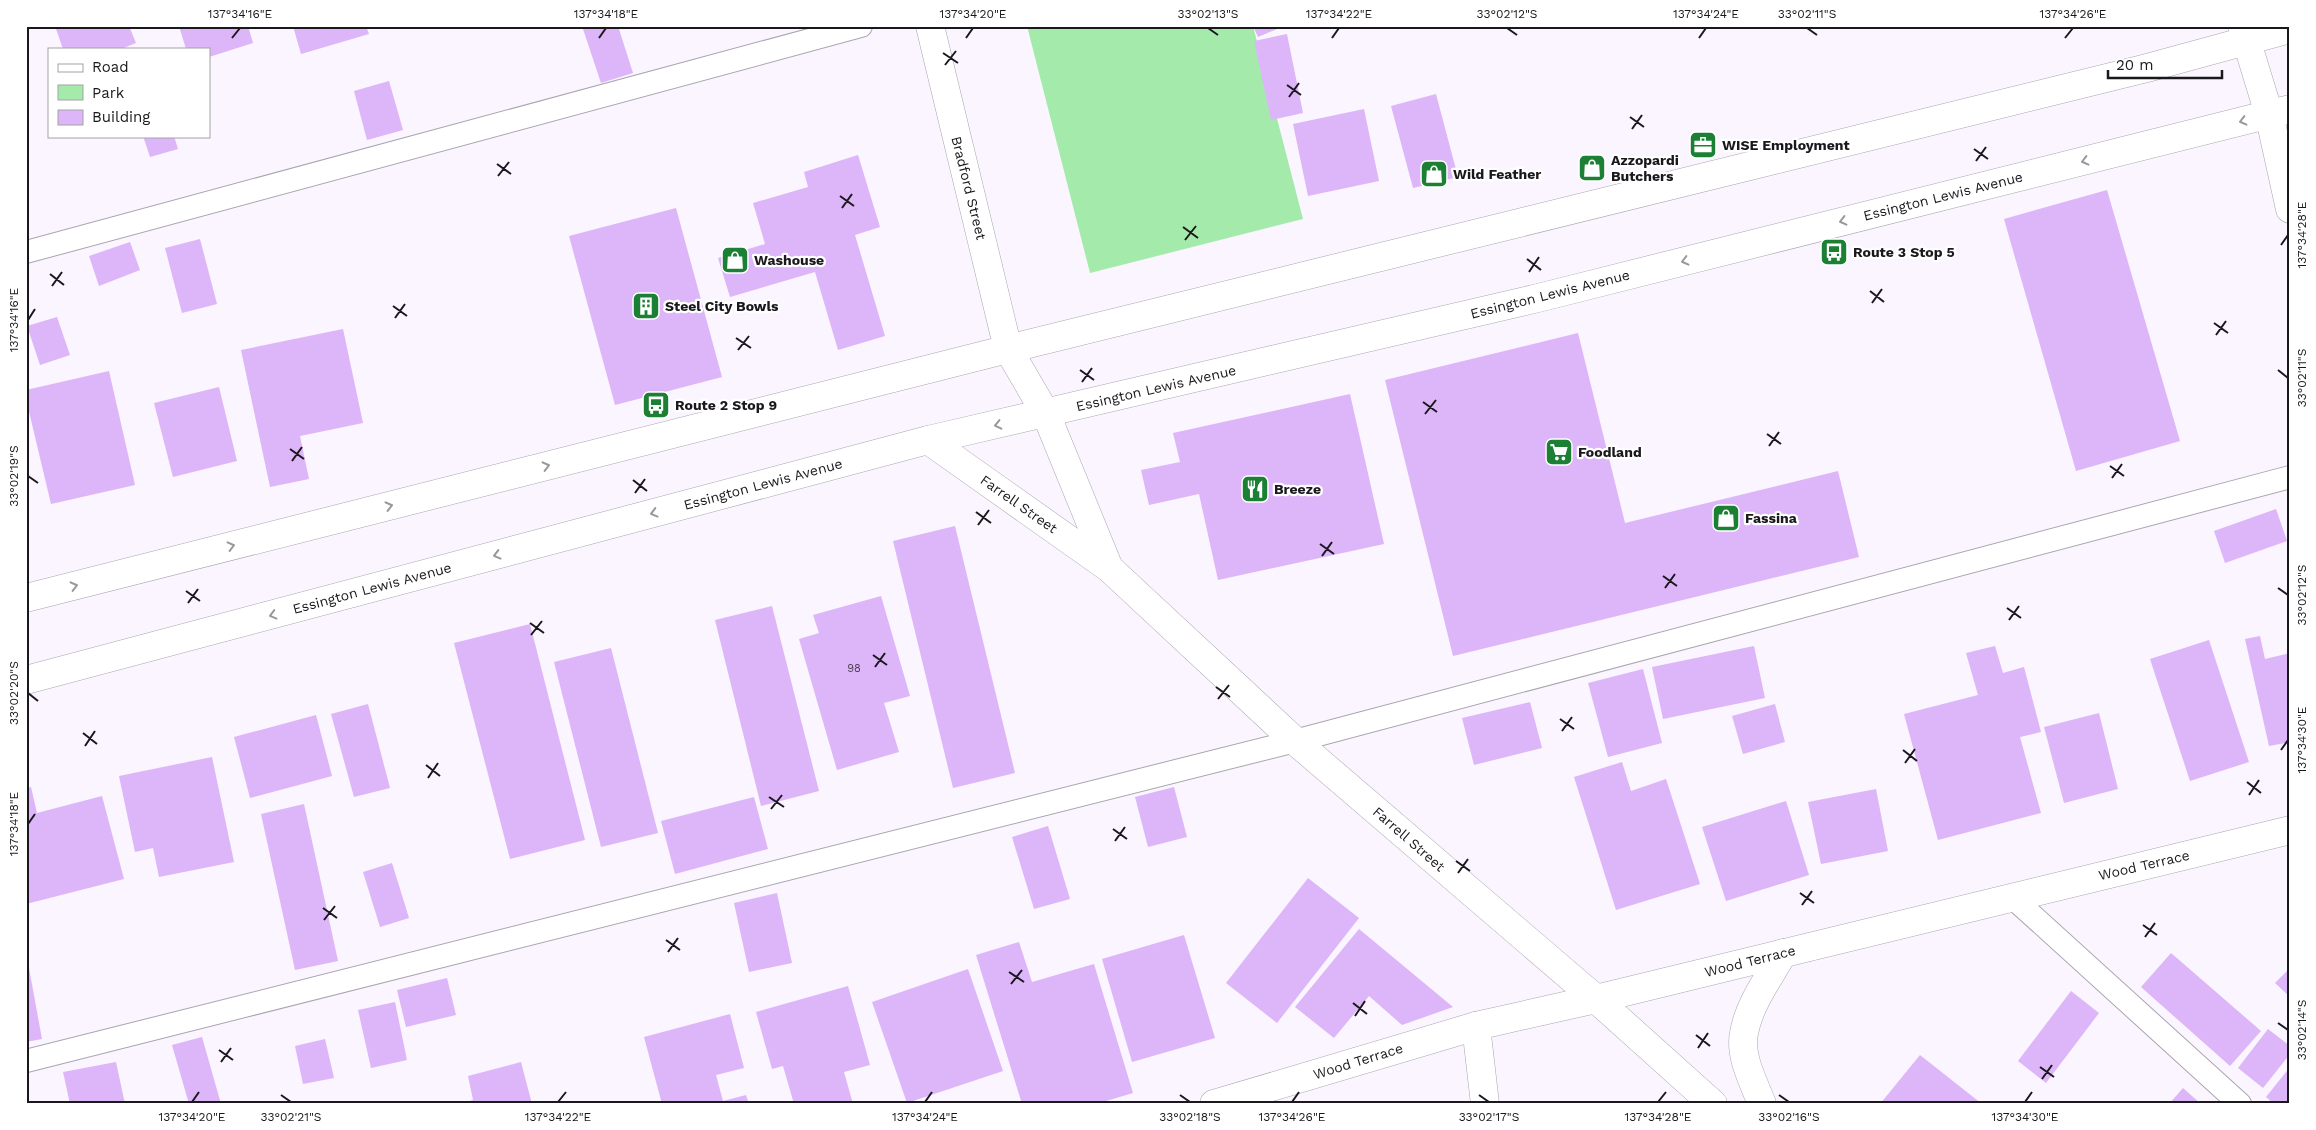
<svg xmlns="http://www.w3.org/2000/svg" width="2316" height="1130" viewBox="0 0 2316 1130" font-family="'Work Sans',sans-serif">
	<style>
		.green { fill: #a4ebab }
		.building { fill: #ddb5f9 }
		.lines { fill: none; stroke-linecap: round; stroke-linejoin: round }
		.lane-casing { stroke: #aba5b0; stroke-width: 24 }
		.street-casing { stroke: #aba5b0; stroke-width: 29 }
		.secondary-casing { stroke: #aba5b0; stroke-width: 29 }
		.lane { stroke: #fff; stroke-width: 22 }
		.street { stroke: #fff; stroke-width: 28 }
		.secondary { stroke: #fff; stroke-width: 28 }
		.oneway { stroke: #989799 }
		.ticks { fill: none; stroke: #1a181c; stroke-width: 2 }
		.labels { text-anchor: middle; stroke-width: 4.5; stroke-linejoin: round; paint-order: stroke }
		.number-label { font-size: 11px; fill: #4b3f53 }
		.poi-label { font-size: 14px; font-weight: bold; fill: #1a181c; stroke: #fff; text-anchor: start }
		.street-label { font-size: 14px; fill: #1a181c; stroke: #fff }
		.neatline { fill: none; stroke: #1a181c; stroke-width: 2 }
		.ticks-label { font-size: 12px; text-anchor: middle; fill: #1a181c }
	</style>
	<rect width="100%" height="100%" fill="#faf5fe"/>
	<polygon class="green" points="1027,26 1253,26 1303,219 1090,273"/>
	<g class="building">
		<polygon points="55,26 129,26 136,43 121,49 63,49"/>
		<polygon points="179,26 248,26 253,43 209,57 209,49 186,49"/>
		<polygon points="293,26 366,26 369,34 301,54"/>
		<polygon points="591,26 618,26 633,73 601,83 583,29"/>
		<polygon points="1253,26 1284,26 1258,37"/>
		<polygon points="1287,34 1303,113 1271,120 1254,41"/>
		<polygon points="389,81 403,130 367,140 354,91"/>
		<polygon points="1436,94 1458,177 1413,188 1391,106"/>
		<polygon points="1364,109 1379,181 1308,196 1293,124"/>
		<polygon points="143,136 174,136 178,149 150,157"/>
		<polygon points="858,155 880,227 855,235 885,336 838,350 815,272 730,297 718,258 765,244 753,203 808,187 804,172"/>
		<polygon points="2107,190 2180,441 2076,471 2004,219"/>
		<polygon points="676,208 722,377 615,405 569,236"/>
		<polygon points="200,239 217,304 182,313 165,248"/>
		<polygon points="130,242 140,270 99,286 89,256"/>
		<polygon points="57,317 70,355 40,365 27,326"/>
		<polygon points="343,329 363,423 300,436 309,479 270,487 241,350"/>
		<polygon points="1578,333 1625,523 1838,471 1859,557 1453,656 1385,380"/>
		<polygon points="109,371 135,485 51,504 26,399 26,390"/>
		<polygon points="219,387 237,461 173,477 154,403"/>
		<polygon points="1350,394 1384,544 1218,580 1199,494 1149,505 1141,470 1180,462 1173,433"/>
		<polygon points="2276,509 2287,541 2225,563 2214,531"/>
		<polygon points="955,526 1015,773 953,788 893,541"/>
		<polygon points="881,596 910,696 884,703 899,752 837,770 799,639 819,633 813,615"/>
		<polygon points="772,606 819,791 761,806 715,620"/>
		<polygon points="530,624 585,840 510,859 454,643"/>
		<polygon points="2260,636 2265,659 2290,653 2290,742 2269,746 2245,639"/>
		<polygon points="2209,640 2249,762 2190,781 2150,659"/>
		<polygon points="1754,646 1765,698 1663,719 1652,667"/>
		<polygon points="1995,646 2003,673 2024,667 2041,732 2020,737 2041,813 1938,840 1904,714 1978,695 1966,653"/>
		<polygon points="611,648 658,833 601,847 554,662"/>
		<polygon points="1643,669 1662,743 1608,757 1588,683"/>
		<polygon points="1530,702 1542,748 1474,765 1462,718"/>
		<polygon points="368,704 390,788 354,797 331,714"/>
		<polygon points="1775,704 1785,742 1743,754 1732,716"/>
		<polygon points="2099,713 2118,789 2064,803 2044,727"/>
		<polygon points="316,715 332,776 250,798 234,737"/>
		<polygon points="212,757 234,862 159,877 153,848 135,852 119,776"/>
		<polygon points="1622,762 1631,791 1666,779 1700,884 1616,910 1574,777"/>
		<polygon points="31,787 37,813 102,796 124,879 26,904 26,788"/>
		<polygon points="1174,787 1187,837 1148,847 1135,797"/>
		<polygon points="1876,789 1888,851 1821,864 1808,802"/>
		<polygon points="754,797 768,849 675,874 661,821"/>
		<polygon points="1786,801 1809,875 1726,901 1702,827"/>
		<polygon points="304,804 338,961 295,970 261,814"/>
		<polygon points="1048,826 1070,899 1034,909 1012,837"/>
		<polygon points="392,863 409,918 380,927 363,872"/>
		<polygon points="1308,878 1359,918 1277,1023 1226,983"/>
		<polygon points="777,893 792,963 749,972 734,903"/>
		<polygon points="1359,929 1453,1007 1402,1025 1369,996 1334,1038 1295,1007"/>
		<polygon points="1184,935 1215,1038 1132,1062 1102,959"/>
		<polygon points="1019,942 1032,982 1094,964 1133,1093 1096,1104 1022,1104 976,955"/>
		<polygon points="2171,953 2261,1031 2230,1066 2141,987"/>
		<polygon points="29,968 42,1039 26,1042 26,969"/>
		<polygon points="2290,968 2290,997 2275,983"/>
		<polygon points="968,969 1003,1071 907,1103 872,1002"/>
		<polygon points="447,978 456,1015 406,1027 397,990"/>
		<polygon points="848,986 870,1065 844,1072 853,1104 794,1104 783,1066 772,1069 756,1012"/>
		<polygon points="2071,991 2099,1013 2046,1083 2018,1061"/>
		<polygon points="395,1002 407,1060 371,1068 358,1010"/>
		<polygon points="730,1014 744,1068 716,1075 723,1101 746,1095 749,1104 662,1104 644,1037"/>
		<polygon points="2268,1029 2290,1046 2290,1054 2263,1088 2238,1068"/>
		<polygon points="202,1037 221,1104 189,1104 172,1045"/>
		<polygon points="325,1039 334,1078 303,1084 295,1046"/>
		<polygon points="1920,1055 1982,1104 1880,1104"/>
		<polygon points="116,1062 125,1104 70,1104 63,1072"/>
		<polygon points="521,1062 532,1104 460,1104 473,1100 468,1076"/>
		<polygon points="2290,1067 2290,1104 2274,1104 2266,1097"/>
		<polygon points="2183,1088 2201,1104 2169,1104"/>
	</g>
	<g class="lines">
		<g class="lane-casing">
			<g id="lane">
				<polyline points="26,252 861,26"/>
				<polyline points="2012,897 2240,1104"/>
				<polyline points="26,1061 1295,741 2290,477"/>
			</g>
		</g>
		<g class="street-casing">
			<g id="street">
				<polyline points="930,26 1008,349"/>
				<polyline points="2242,26 2269,114 2290,209"/>
				<polyline points="1046,414 1109,568"/>
				<polyline points="928,440 1109,568 1295,741 1596,999 1713,1104"/>
				<polyline points="1476,1026 1485,1104"/>
				<polyline points="1214,1104 1476,1026 1596,999 2290,830"/>
				<path d="M1762,1104C1754,1083 1739,1056 1744,1033C1749,1004 1769,978 1783,953"/>
			</g>
		</g>
		<g class="secondary-casing">
			<g id="secondary">
				<polyline points="1008,349 1046,414"/>
				<polyline points="26,598 1008,349 2147,68 2290,29"/>
				<polyline points="26,680 928,440 1538,298 2290,109"/>
			</g>
		</g>
		<use href="#lane" class="lane"/>
		<use href="#street" class="street"/>
		<use href="#secondary" class="secondary"/>
	</g>
	<defs><path id="oneway-chevron" d="M-2-3.5L2.5 0L-2 3.5" fill="none" stroke-width="1.6" stroke-linecap="round" stroke-linejoin="round" transform="scale(1.25)"/></defs>
	<g class="oneway">
		<use href="#oneway-chevron" transform="translate(2243 121) rotate(166)"/>
		<use href="#oneway-chevron" transform="translate(2085 161) rotate(166)"/>
		<use href="#oneway-chevron" transform="translate(1843 221) rotate(166)"/>
		<use href="#oneway-chevron" transform="translate(1685 261) rotate(166)"/>
		<use href="#oneway-chevron" transform="translate(998 425) rotate(167)"/>
		<use href="#oneway-chevron" transform="translate(546 466) rotate(-14)"/>
		<use href="#oneway-chevron" transform="translate(389 506) rotate(-14)"/>
		<use href="#oneway-chevron" transform="translate(654 513) rotate(165)"/>
		<use href="#oneway-chevron" transform="translate(231 546) rotate(-14)"/>
		<use href="#oneway-chevron" transform="translate(497 555) rotate(165)"/>
		<use href="#oneway-chevron" transform="translate(74 586) rotate(-14)"/>
		<use href="#oneway-chevron" transform="translate(273 615) rotate(165)"/>
	</g>
	<path class="ticks" d="M1208,28L1218,35M1507,28L1517,35M1807,28L1817,35M232,38L240,28M599,38L606,28M966,38L973,28M1332,38L1339,28M1699,38L1706,28M2065,38L2073,28M943,53L958,63M945,65L956,51M1287,85L1301,95M1289,97L1299,83M1630,117L1644,127M1632,129L1642,115M1974,149L1988,159M1976,161L1986,147M497,164L511,174M498,176L509,162M840,196L854,206M842,208L852,194M1183,227L1198,238M1185,240L1196,226M2281,245L2288,235M1527,259L1541,270M1529,272L1539,257M50,274L64,285M52,286L62,272M1870,291L1884,302M1872,303L1882,289M393,306L407,316M395,318L405,304M28,320L35,309M2214,323L2228,333M2216,335L2226,321M736,338L751,348M738,350L749,336M1080,370L1094,380M2278,370L2288,378M1082,382L1092,368M1423,402L1437,412M1425,414L1436,400M1767,434L1781,444M1769,446L1779,432M290,449L304,459M292,461L302,447M2110,466L2124,476M28,476L38,483M2112,478L2122,464M633,480L647,491M635,493L645,479M976,512L991,523M978,525L989,510M1320,544L1334,554M1322,556L1332,542M1663,576L1677,586M1665,588L1675,574M2278,588L2288,595M186,591L200,601M188,603L198,589M2007,608L2021,618M2009,620L2019,606M530,623L544,633M531,635L542,621M873,655L887,665M875,667L885,653M1216,687L1230,697M28,693L38,701M1218,699L1229,685M1560,719L1574,729M1562,731L1572,717M83,733L97,744M85,746L95,731M1903,750L1917,761M2281,750L2288,740M1905,763L1915,749M426,765L440,776M428,778L438,763M2247,782L2261,793M2249,795L2259,780M769,797L784,807M771,809L782,795M28,824L35,814M1113,829L1127,839M1115,841L1125,827M1456,861L1470,871M1458,873L1468,859M1800,893L1814,903M1802,905L1812,891M323,908L337,918M324,920L335,906M2143,925L2157,935M2145,937L2155,923M666,940L680,950M668,952L678,938M1009,972L1024,982M1011,984L1022,970M1353,1003L1367,1014M1355,1016L1365,1001M2278,1023L2288,1030M1696,1035L1710,1046M1698,1048L1708,1033M219,1050L233,1060M221,1062L231,1048M2040,1067L2054,1077M2042,1079L2052,1065M281,1095L291,1102M1180,1095L1190,1102M1479,1095L1489,1102M1779,1095L1789,1102M192,1102L199,1092M558,1102L566,1092M925,1102L932,1092M1292,1102L1299,1092M1658,1102L1666,1092M2025,1102L2032,1092"/>
	<defs>
		<g id="office-square" transform="scale(1.4375)"><rect x="-9" y="-9" width="18" height="18" rx="4" fill="#1c8034" stroke="#fff"/><path d="M-6-3h4V-5.5h4V-3h4V5H-6ZM-1-4.5V-3h2v-1.5ZM-6 0V1H6V0Z" fill="#fff"/></g>
		<g id="shop-square" transform="scale(1.4375)"><rect x="-9" y="-9" width="18" height="18" rx="4" fill="#1c8034" stroke="#fff"/><path d="M-5-2.5h2.3a2.7 3.5 0 0 1 5.4 0H5L5.5 6h-11ZM-1.5-2.5h3a1.5 2.3 0 0 0-3 0Z" fill="#fff"/></g>
		<g id="bus-square" transform="scale(1.4375)"><rect x="-9" y="-9" width="18" height="18" rx="4" fill="#1c8034" stroke="#fff"/><path d="M-5-6H5V4H4V6H2V4H-2V6H-4V4H-5ZM-3.5-4V0h7V-4ZM-3.5 1.2v1.5H-2V1.2ZM2 1.2v1.5H3.5V1.2Z" fill="#fff"/></g>
		<g id="building-square" transform="scale(1.4375)"><rect x="-9" y="-9" width="18" height="18" rx="4" fill="#1c8034" stroke="#fff"/><path d="M-4-6H4V6H1V3H-1V6H-4ZM-2.5-4.3h1.7v1.8h-1.7ZM.8-4.3h1.7v1.8H.8ZM-2.5-1h1.7V.8h-1.7ZM.8-1h1.7V.8H.8Z" fill="#fff"/></g>
		<g id="supermarket-square" transform="scale(1.4375)"><rect x="-9" y="-9" width="18" height="18" rx="4" fill="#1c8034" stroke="#fff"/><path d="M-6-5.5h2.5l.6 2H6L4.5 2H-2.5L-4.4-4H-6ZM-1.5 3.2a1.3 1.3 0 1 0 .1 0ZM3 3.2a1.3 1.3 0 1 0 .1 0Z" fill="#fff"/></g>
		<g id="restaurant-square" transform="scale(1.4375)"><rect x="-9" y="-9" width="18" height="18" rx="4" fill="#1c8034" stroke="#fff"/><path d="M-5-6h1v4h1v-4h1v4h1v-4h1v5L-1.5 .5V6h-2V.5L-5-1ZM5-6V6H3V1.5H1.5Q1.5-4 5-6Z" fill="#fff"/></g>
	</defs>
	<g fill-rule="evenodd">
		<use href="#office-square" x="1703" y="145"/>
		<use href="#shop-square" x="1592" y="168"/>
		<use href="#shop-square" x="1434" y="174"/>
		<use href="#bus-square" x="1834" y="252"/>
		<use href="#shop-square" x="735" y="260"/>
		<use href="#building-square" x="646" y="306"/>
		<use href="#bus-square" x="656" y="405"/>
		<use href="#supermarket-square" x="1559" y="452"/>
		<use href="#restaurant-square" x="1255" y="489"/>
		<use href="#shop-square" x="1726" y="518"/>
	</g>
	<g class="labels">
		<g class="number-label">
			<text x="854" y="672">98</text>
		</g>
		<g class="poi-label">
			<text x="1722" y="150">WISE Employment</text>
			<text x="1611" y="165">Azzopardi<tspan x="1611" dy="16">Butchers</tspan></text>
			<text x="1453" y="179">Wild Feather</text>
			<text x="1853" y="257">Route 3 Stop 5</text>
			<text x="754" y="265">Washouse</text>
			<text x="665" y="311">Steel City Bowls</text>
			<text x="675" y="410">Route 2 Stop 9</text>
			<text x="1578" y="457">Foodland</text>
			<text x="1274" y="494">Breeze</text>
			<text x="1745" y="523">Fassina</text>
		</g>
		<g class="street-label">
			<text transform="translate(969 188) rotate(76)" y="5">Bradford Street</text>
			<text transform="translate(1943 196) rotate(-14)" y="5">Essington Lewis Avenue</text>
			<text transform="translate(1550 294) rotate(-14)" y="5">Essington Lewis Avenue</text>
			<text transform="translate(1156 388) rotate(-13)" y="5">Essington Lewis Avenue</text>
			<text transform="translate(763 484) rotate(-15)" y="5">Essington Lewis Avenue</text>
			<text transform="translate(1019 504) rotate(35)" y="5">Farrell Street</text>
			<text transform="translate(372 588) rotate(-15)" y="5">Essington Lewis Avenue</text>
			<text transform="translate(1409 839) rotate(41)" y="5">Farrell Street</text>
			<text transform="translate(2144 865) rotate(-13)" y="5">Wood Terrace</text>
			<text transform="translate(1750 961) rotate(-14)" y="5">Wood Terrace</text>
			<text transform="translate(1358 1061) rotate(-17)" y="5">Wood Terrace</text>
		</g>
	</g>
	<rect width="2316" height="1130" fill="none" stroke="#ffffff" stroke-width="55"/>
	<rect x="48" y="48" width="162" height="90" fill="#ffffff" stroke="#a3a3a4"/>
	<rect x="58" y="64" width="25" height="8" fill="#ffffff" stroke="#a3a3a4"/>
	<text x="92" y="72" font-size="15" fill="#1a181c">Road</text>
	<rect x="58" y="85" width="25" height="15" fill="#a4ebab" stroke="#a3a3a4"/>
	<text x="92" y="98" font-size="15" fill="#1a181c">Park</text>
	<rect x="58" y="110" width="25" height="15" fill="#ddb5f9" stroke="#a3a3a4"/>
	<text x="92" y="122" font-size="15" fill="#1a181c">Building</text>
	<path d="M2108 70v8h114v-8" fill="none" stroke="#1a181c" stroke-width="2.5"/>
	<text x="2116" y="70" font-size="15" fill="#1a181c" stroke="#ffffff" stroke-width="4" paint-order="stroke">20 m</text>
	<rect x="28" y="28" width="2260" height="1074" class="neatline"/>
	<g class="ticks-label">
		<text x="240" y="18">137°34'16"E</text>
		<text x="606" y="18">137°34'18"E</text>
		<text x="973" y="18">137°34'20"E</text>
		<text x="1208" y="18">33°02'13"S</text>
		<text x="1339" y="18">137°34'22"E</text>
		<text x="1507" y="18">33°02'12"S</text>
		<text x="1706" y="18">137°34'24"E</text>
		<text x="1807" y="18">33°02'11"S</text>
		<text x="2073" y="18">137°34'26"E</text>
		<text transform="translate(2302 235) rotate(-90)" y="4">137°34'28"E</text>
		<text transform="translate(14 320) rotate(-90)" y="4">137°34'16"E</text>
		<text transform="translate(2302 378) rotate(-90)" y="4">33°02'11"S</text>
		<text transform="translate(14 476) rotate(-90)" y="4">33°02'19"S</text>
		<text transform="translate(2302 595) rotate(-90)" y="4">33°02'12"S</text>
		<text transform="translate(14 693) rotate(-90)" y="4">33°02'20"S</text>
		<text transform="translate(2302 740) rotate(-90)" y="4">137°34'30"E</text>
		<text transform="translate(14 824) rotate(-90)" y="4">137°34'18"E</text>
		<text transform="translate(2302 1030) rotate(-90)" y="4">33°02'14"S</text>
		<text x="192" y="1121">137°34'20"E</text>
		<text x="291" y="1121">33°02'21"S</text>
		<text x="558" y="1121">137°34'22"E</text>
		<text x="925" y="1121">137°34'24"E</text>
		<text x="1190" y="1121">33°02'18"S</text>
		<text x="1292" y="1121">137°34'26"E</text>
		<text x="1489" y="1121">33°02'17"S</text>
		<text x="1658" y="1121">137°34'28"E</text>
		<text x="1789" y="1121">33°02'16"S</text>
		<text x="2025" y="1121">137°34'30"E</text>
	</g>
</svg>
